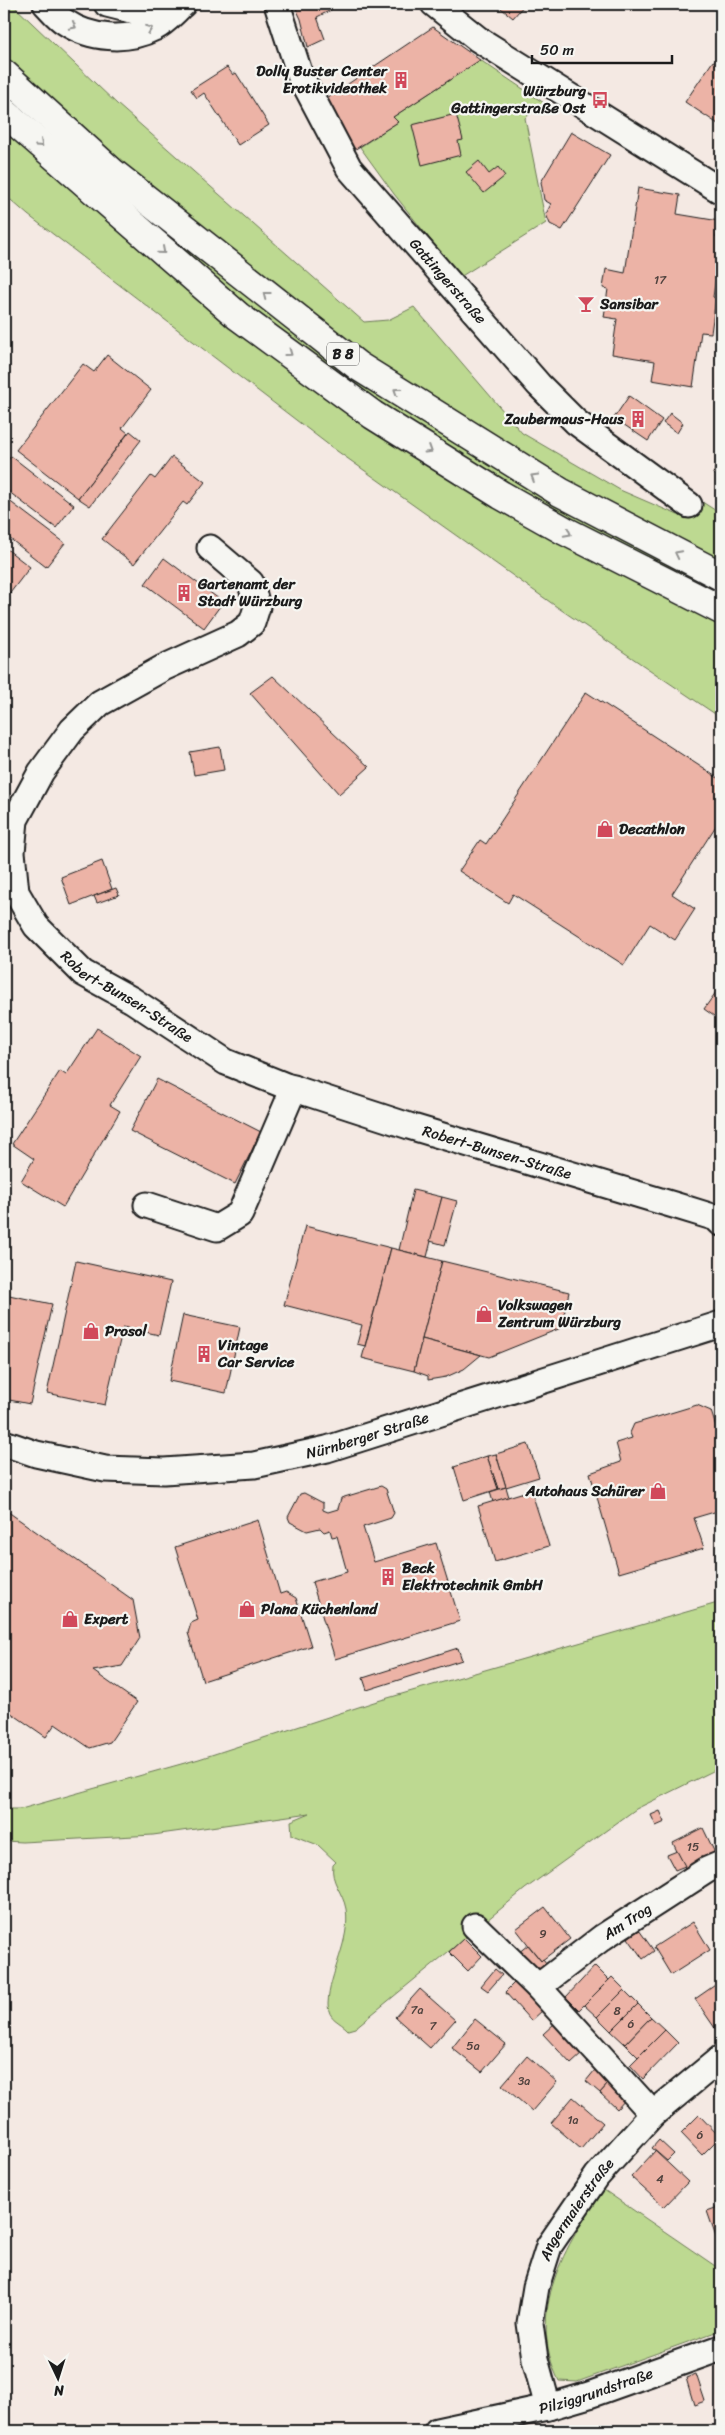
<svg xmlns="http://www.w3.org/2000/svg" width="725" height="2435" viewBox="0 0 725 2435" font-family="Sriracha,sans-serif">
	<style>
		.green { fill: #bdd991; stroke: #6c7a56 }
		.building { fill: #ecb3a6; stroke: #1c1c1c }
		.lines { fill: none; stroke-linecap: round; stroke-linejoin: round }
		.minor-casing { stroke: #1c1c1c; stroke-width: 29 }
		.highway-casing { stroke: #1c1c1c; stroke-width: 31 }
		.minor { stroke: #f6f6f2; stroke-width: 25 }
		.highway { stroke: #f6f6f2; stroke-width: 28 }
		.oneway { stroke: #949492 }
		.labels { text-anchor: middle; stroke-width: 4.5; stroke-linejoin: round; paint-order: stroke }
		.number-label { font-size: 12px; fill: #50423e }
		.shield { fill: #f6f6f2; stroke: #5d5d5c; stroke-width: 1 }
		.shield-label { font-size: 14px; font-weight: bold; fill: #1c1c1c }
		.poi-label { font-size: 15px; font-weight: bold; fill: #1c1c1c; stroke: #f6f6f2; text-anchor: start }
		.street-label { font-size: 15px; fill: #1c1c1c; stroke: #f6f6f2 }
	</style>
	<rect width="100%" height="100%" fill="#f4e9e3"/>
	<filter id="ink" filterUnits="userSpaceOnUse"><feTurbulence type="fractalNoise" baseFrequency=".02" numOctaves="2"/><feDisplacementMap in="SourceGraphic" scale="10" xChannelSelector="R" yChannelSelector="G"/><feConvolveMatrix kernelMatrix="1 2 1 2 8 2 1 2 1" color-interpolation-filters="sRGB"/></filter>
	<g filter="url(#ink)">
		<g class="green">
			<polygon points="4,4 12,4 117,104 364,322 388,320 414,307 522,433 620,490 678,515 696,498 721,514 721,718 557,607 330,446 28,215 4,194"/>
			<polygon points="480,60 544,103 525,118 546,223 460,277 394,194 360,147 398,122 393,117"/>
			<path d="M721,1602V1767L636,1809L525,1889L355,2028L348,2030C340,2021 328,2020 328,2004C329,1973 351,1941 346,1909C343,1892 330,1882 333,1865L336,1862L318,1845L292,1835L291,1821L310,1813L153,1835L22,1842L4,1841V1809H21L199,1759L374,1702Z"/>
			<path d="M604,2190L721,2270V2330L577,2382L559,2381C525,2312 565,2245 604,2190Z"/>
		</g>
		<g class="building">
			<polygon points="294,4 328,4 331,10 317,17 325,39 308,47 301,19"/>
			<polygon points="496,4 525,4 513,18"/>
			<polygon points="433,27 480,60 393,117 398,122 354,150 324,100"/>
			<polygon points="713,61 721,66 721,126 685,102"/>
			<polygon points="227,67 233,75 236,73 269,125 238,145 204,93 197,98 191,90"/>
			<polygon points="456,114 463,140 458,141 461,155 422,165 412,125"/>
			<polygon points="571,132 610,155 562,230 550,224 546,214 551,204 544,200 541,182"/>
			<polygon points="479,161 489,174 498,167 505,176 484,193 466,172"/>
			<polygon points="638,188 680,195 677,214 719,221 716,237 721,238 721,244 713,297 716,298 711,333 701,332 693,387 652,380 655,361 612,354 617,319 604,317 608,289 603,288 606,269 625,273"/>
			<polygon points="107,355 151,390 122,428 128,433 78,498 16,450 83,364 94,372"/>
			<polygon points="629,396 662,420 648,441 614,418"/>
			<polygon points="670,413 683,423 677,433 663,423"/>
			<polygon points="130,431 141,440 90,506 78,498"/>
			<polygon points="721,431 721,476 714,474"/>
			<polygon points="11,456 74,505 56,528 4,488 4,465"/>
			<polygon points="172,457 205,482 187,505 183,502 134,564 102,539 151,476 155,479"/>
			<polygon points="4,497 65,543 46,567 4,534"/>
			<polygon points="4,547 30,567 4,601"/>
			<polygon points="164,558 223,602 204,628 145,584"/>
			<polygon points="273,676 369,767 339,794 250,693"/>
			<polygon points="586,692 721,780 721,818 672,894 695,909 675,940 650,924 624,965 513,894 508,903 459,871 480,840 486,844"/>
			<polygon points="220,747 224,770 194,775 190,752"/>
			<polygon points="102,861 112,889 71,905 61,877"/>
			<polygon points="116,888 119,895 97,903 94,896"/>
			<polygon points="721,985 721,1021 704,1009"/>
			<polygon points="97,1028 141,1056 110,1105 120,1111 63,1207 21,1181 34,1159 12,1144 60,1071 66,1075"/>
			<polygon points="157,1079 261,1132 235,1184 130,1131"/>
			<polygon points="413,1190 442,1197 427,1257 399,1250"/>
			<polygon points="442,1197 457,1201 445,1245 430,1241"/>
			<polygon points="305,1226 391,1248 365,1346 357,1344 362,1325 284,1305"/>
			<polygon points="391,1248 442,1261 414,1371 362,1358"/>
			<polygon points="76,1261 171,1282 159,1335 123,1327 105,1405 47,1393"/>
			<polygon points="442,1261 569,1292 561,1328 489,1357 422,1339"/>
			<polygon points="4,1294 52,1304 30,1404 4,1399"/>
			<polygon points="183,1315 240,1327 226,1393 169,1381"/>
			<polygon points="422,1339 481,1355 464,1369 446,1377 428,1380 428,1376 414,1371"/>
			<polygon points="697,1405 711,1411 721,1443 721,1510 694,1518 704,1548 619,1573 590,1473 621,1462 616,1443 632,1438 630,1433 634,1424"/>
			<polygon points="528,1444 539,1477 506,1487 496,1454"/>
			<polygon points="496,1454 506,1487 498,1489 487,1456"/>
			<polygon points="487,1456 498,1489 464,1500 454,1467"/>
			<polygon points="381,1486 386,1489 394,1513 391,1518 363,1527 374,1562 436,1543 460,1621 335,1659 312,1582 347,1572 337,1536 332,1537 330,1530 324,1532 320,1528 307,1531 290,1522 288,1517 300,1494 304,1493 323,1503 323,1510 328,1512 338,1509 341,1498"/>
			<polygon points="506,1487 509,1497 493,1502 490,1492"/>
			<polygon points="531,1490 549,1546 495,1562 478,1506"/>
			<polygon points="4,1509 133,1600 140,1638 122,1666 93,1671 137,1702 110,1742 90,1748 55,1724 46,1737 4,1708"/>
			<polygon points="258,1520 280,1594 286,1592 296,1598 311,1646 203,1681 188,1633 191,1623 198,1620 175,1547"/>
			<polygon points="458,1648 462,1660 367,1690 363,1678"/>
			<polygon points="660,1811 665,1822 656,1826 651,1815"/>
			<polygon points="703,1828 715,1853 685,1868 673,1843"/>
			<polygon points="677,1851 685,1866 675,1870 667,1855"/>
			<polygon points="545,1907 570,1939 541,1961 516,1929"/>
			<polygon points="693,1922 710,1950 671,1975 654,1947"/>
			<polygon points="639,1930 654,1951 643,1959 628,1938"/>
			<polygon points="464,1938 482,1956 468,1971 449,1952"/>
			<polygon points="528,1945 541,1961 543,1959 547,1964 534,1974 518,1953"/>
			<polygon points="595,1966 609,1980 579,2010 566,1997"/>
			<polygon points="495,1969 502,1975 488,1991 481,1986"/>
			<polygon points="612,1977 625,1990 597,2017 584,2005"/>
			<polygon points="516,1981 543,2010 531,2021 505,1992"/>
			<polygon points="721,1981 721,2032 719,2034 695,1999"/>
			<polygon points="420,1989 455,2020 430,2048 395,2017"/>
			<polygon points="624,1990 638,2004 611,2031 597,2017"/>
			<polygon points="638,2004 651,2017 625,2044 611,2031"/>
			<polygon points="651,2017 665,2030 638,2057 625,2044"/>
			<polygon points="475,2019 506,2044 482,2072 452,2048"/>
			<polygon points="555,2023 583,2053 571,2064 543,2034"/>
			<polygon points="665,2030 678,2043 643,2079 630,2065"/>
			<polygon points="527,2056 557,2082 532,2111 502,2085"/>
			<polygon points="595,2070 609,2083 600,2093 586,2081"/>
			<polygon points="609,2083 626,2099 617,2109 600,2093"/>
			<polygon points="721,2087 721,2102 714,2094"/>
			<polygon points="573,2097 603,2123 581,2149 551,2123"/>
			<polygon points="699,2115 720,2137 702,2155 681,2133"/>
			<polygon points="659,2140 674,2154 667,2161 652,2148"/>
			<polygon points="655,2151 688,2182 664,2207 631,2177"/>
			<polygon points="721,2206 721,2238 717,2240 707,2211"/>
			<polygon points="696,2374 705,2401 694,2405 686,2378"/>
			<polygon points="699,2426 700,2431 657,2431"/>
		</g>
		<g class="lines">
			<g class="minor-casing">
				<g id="minor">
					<path d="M46,4C52,10 58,18 65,22C90,39 127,42 154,28C165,23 174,12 183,4"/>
					<polyline points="107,4 135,11 158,4"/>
					<path id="s1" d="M277,4L300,75L349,168L539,385L576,422L689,505"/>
					<polyline points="434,4 478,39 721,191"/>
					<path id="s2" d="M210,548L251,583L257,607L252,623L238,634L163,668L100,703L72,730L41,772L15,820L12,852L16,892L36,926L83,973L132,1000L226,1062L286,1086L409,1126L677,1206L716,1218L721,1223"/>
					<polyline points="147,1205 217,1228 240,1214 294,1088"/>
					<path id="s3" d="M4,1443L36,1454L105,1469L164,1471L254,1465L327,1449L721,1324"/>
					<polyline points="475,1926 538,1987 653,2114"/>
					<path id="s4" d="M538,1987L603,1937L707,1870L721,1864"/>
					<path id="s5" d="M548,2407L535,2359L530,2323L536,2287L549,2246L597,2176L653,2114L721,2058"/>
					<path id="s6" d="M437,2431L548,2407L589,2395L721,2348"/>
				</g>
			</g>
			<g class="highway-casing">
				<g id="highway">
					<polyline points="4,74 113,173 358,366 560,492 721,576"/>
					<polyline points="4,112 238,316 373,415 501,495 565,531 721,610"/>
				</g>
			</g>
			<use href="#minor" class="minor"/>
			<use href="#highway" class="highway"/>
		</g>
		<defs><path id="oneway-chevron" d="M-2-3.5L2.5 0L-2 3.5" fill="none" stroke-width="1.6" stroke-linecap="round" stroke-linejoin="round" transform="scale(1.25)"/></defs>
		<g class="oneway">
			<use href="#oneway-chevron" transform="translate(73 26) rotate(28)"/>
			<use href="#oneway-chevron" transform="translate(149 29) rotate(-21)"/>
			<use href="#oneway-chevron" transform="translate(40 144) rotate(42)"/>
			<use href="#oneway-chevron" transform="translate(162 251) rotate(41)"/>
			<use href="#oneway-chevron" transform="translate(266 295) rotate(-142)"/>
			<use href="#oneway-chevron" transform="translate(289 353) rotate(36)"/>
			<use href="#oneway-chevron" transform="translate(397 391) rotate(-147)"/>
			<use href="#oneway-chevron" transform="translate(429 450) rotate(32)"/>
			<use href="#oneway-chevron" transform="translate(534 477) rotate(-149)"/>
			<use href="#oneway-chevron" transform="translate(568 533) rotate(28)"/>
			<use href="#oneway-chevron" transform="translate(678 554) rotate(-153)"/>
		</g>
	</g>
	<defs>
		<g id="building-bare" transform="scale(1.35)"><path d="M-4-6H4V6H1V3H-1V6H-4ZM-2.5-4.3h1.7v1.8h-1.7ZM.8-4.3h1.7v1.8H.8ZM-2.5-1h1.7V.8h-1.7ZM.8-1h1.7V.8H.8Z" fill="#d1495b" stroke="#f6f6f2" stroke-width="2.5" paint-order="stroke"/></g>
		<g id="bus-bare" transform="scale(1.35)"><path d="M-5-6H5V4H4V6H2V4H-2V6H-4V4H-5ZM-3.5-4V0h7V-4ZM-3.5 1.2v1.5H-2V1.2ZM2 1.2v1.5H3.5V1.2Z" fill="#d1495b" stroke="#f6f6f2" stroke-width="2.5" paint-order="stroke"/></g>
		<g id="bar-bare" transform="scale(1.35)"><path d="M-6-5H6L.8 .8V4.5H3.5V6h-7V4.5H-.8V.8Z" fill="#d1495b" stroke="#f6f6f2" stroke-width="2.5" paint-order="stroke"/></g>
		<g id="shop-bare" transform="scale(1.35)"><path d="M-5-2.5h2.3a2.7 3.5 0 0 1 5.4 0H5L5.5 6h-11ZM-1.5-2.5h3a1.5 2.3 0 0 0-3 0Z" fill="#d1495b" stroke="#f6f6f2" stroke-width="2.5" paint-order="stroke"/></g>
	</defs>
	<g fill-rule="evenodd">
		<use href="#building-bare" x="401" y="80"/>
		<use href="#bus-bare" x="600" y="100"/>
		<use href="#bar-bare" x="586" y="304"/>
		<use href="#building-bare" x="638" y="419"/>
		<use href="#building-bare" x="184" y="593"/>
		<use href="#shop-bare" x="605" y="829"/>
		<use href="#shop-bare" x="484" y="1314"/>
		<use href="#shop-bare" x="91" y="1331"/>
		<use href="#building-bare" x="204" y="1354"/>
		<use href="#shop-bare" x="658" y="1491"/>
		<use href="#building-bare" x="388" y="1577"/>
		<use href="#shop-bare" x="247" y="1609"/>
		<use href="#shop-bare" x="70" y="1619"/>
	</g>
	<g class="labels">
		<g class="number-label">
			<text x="660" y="284">17</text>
			<text x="693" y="1851">15</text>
			<text x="543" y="1938">9</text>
			<text x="417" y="2014">7a</text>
			<text x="617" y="2015">8</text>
			<text x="631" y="2028">6</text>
			<text x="433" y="2030">7</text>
			<text x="473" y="2050">5a</text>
			<text x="524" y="2085">3a</text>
			<text x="573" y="2124">1a</text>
			<text x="700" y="2139">6</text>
			<text x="660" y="2183">4</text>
		</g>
		<rect class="shield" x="327" y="342.5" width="32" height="23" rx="4"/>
		<g class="shield-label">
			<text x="343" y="359">B 8</text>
		</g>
		<g class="poi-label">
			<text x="387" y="76" text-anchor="end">Dolly Buster Center<tspan x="387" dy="17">Erotikvideothek</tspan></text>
			<text x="586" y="96" text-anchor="end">Würzburg<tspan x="586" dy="17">Gattingerstraße Ost</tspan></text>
			<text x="600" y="309">Sansibar</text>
			<text x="624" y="424" text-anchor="end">Zaubermaus-Haus</text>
			<text x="198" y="589">Gartenamt der<tspan x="198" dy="17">Stadt Würzburg</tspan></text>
			<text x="619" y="834">Decathlon</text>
			<text x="498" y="1310">Volkswagen<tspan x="498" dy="17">Zentrum Würzburg</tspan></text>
			<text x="105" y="1336">Prosol</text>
			<text x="218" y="1350">Vintage<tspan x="218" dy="17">Car Service</tspan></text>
			<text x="644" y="1496" text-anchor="end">Autohaus Schürer</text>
			<text x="402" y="1573">Beck<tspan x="402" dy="17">Elektrotechnik GmbH</tspan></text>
			<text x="261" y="1614">Plana Küchenland</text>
			<text x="84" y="1624">Expert</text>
		</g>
		<g class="street-label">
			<text dy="5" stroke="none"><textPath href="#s1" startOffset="330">Gattingerstraße</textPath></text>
			<text dy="5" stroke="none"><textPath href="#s2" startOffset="641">Robert-Bunsen-Straße</textPath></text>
			<text dy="5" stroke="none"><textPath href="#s2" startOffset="1046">Robert-Bunsen-Straße</textPath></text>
			<text dy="5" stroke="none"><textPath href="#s3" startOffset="371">Nürnberger Straße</textPath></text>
			<text dy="5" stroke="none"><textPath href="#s4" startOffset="111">Am Trog</textPath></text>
			<text dy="5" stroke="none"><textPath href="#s5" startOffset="211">Angermaierstraße</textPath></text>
			<text dy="5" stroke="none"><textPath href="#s6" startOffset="164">Pilziggrundstraße</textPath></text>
		</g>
	</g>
	<rect width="725" height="2435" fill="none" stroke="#f6f6f2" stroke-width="20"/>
	<rect x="10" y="10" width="705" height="2415" fill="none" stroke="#1c1c1c" stroke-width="2" filter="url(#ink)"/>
	<g transform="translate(58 2378) rotate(176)" stroke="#f6f6f2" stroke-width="4" paint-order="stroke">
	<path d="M0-4L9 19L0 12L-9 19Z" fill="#1c1c1c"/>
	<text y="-8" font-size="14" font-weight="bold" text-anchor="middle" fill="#1c1c1c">N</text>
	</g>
	<path d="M532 55v8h140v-8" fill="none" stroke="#1c1c1c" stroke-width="2.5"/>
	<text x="540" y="55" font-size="15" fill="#1c1c1c" stroke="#f6f6f2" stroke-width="4" paint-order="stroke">50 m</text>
</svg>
